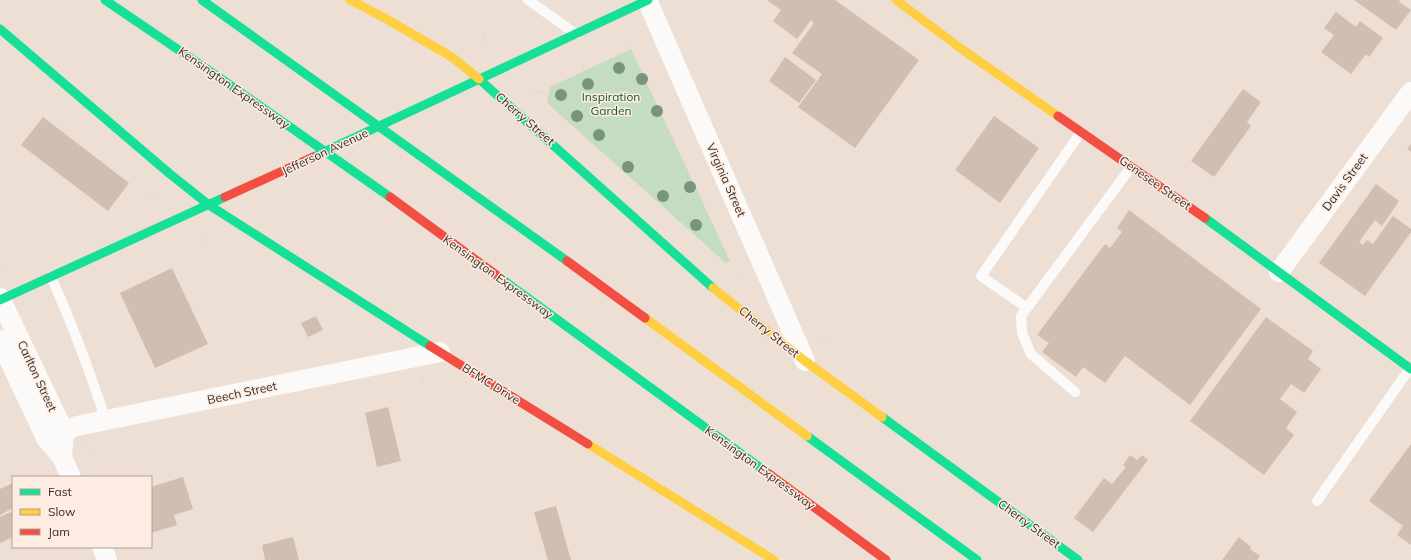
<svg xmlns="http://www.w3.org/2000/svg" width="1411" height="560" viewBox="0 0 1411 560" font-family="Mulish,sans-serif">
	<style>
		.green { fill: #c4ddc1 }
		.building { fill: #d0bfb1 }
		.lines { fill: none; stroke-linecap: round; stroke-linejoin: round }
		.path { stroke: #d8d4d1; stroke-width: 2.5; stroke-dasharray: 1 3; stroke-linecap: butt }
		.lane { stroke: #fcfaf9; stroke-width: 10 }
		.street { stroke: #fcfaf9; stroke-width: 20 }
		.fast { stroke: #16e098; stroke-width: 9 }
		.slow { stroke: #ffcf43; stroke-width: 9 }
		.jam { stroke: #f24e42; stroke-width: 9 }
		.tree { fill: #77957a }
		.labels { text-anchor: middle; stroke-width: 3; stroke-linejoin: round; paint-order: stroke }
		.street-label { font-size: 12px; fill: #392e27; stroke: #fdece1 }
		.park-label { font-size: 12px; fill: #155931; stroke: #fdece1 }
	</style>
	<rect width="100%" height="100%" fill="#eedfd4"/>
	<polygon class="green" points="631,49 730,261 726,263 547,103 550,87"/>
	<g class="building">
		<polygon points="767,0 835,0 919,60 855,148 798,107 822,74 792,53 814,23 811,20 797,39 773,21 781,10"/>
		<polygon points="1354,0 1400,0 1399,2 1411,10 1396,30"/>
		<polygon points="1336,12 1356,27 1360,21 1383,38 1369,57 1366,54 1351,74 1321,52 1334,35 1324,28"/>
		<polygon points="785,57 816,80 799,103 769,81"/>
		<polygon points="1243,89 1261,102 1247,122 1251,126 1214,177 1191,161"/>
		<polygon points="994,116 1039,148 1000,203 955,170"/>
		<polygon points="43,117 129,183 108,211 21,145"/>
		<polygon points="1411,144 1411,152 1407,149"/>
		<polygon points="1376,184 1399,201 1382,226 1375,220 1359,242 1363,245 1367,240 1373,244 1393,216 1411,229 1411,232 1365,296 1319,263"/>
		<polygon points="1129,210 1261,309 1190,405 1125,356 1105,383 1083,367 1076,377 1042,352 1049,343 1037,335 1105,244 1110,248 1122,232 1117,228"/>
		<polygon points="172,268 208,344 155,368 120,293"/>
		<polygon points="316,316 323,330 308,337 301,323"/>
		<polygon points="1266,317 1313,351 1308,359 1321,369 1304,393 1291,384 1280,399 1297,412 1286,428 1294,435 1264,475 1190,421"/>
		<polygon points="388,407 401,461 377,467 365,413"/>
		<polygon points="1411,444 1411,545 1397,535 1403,526 1369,501"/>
		<polygon points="1130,455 1137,460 1142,455 1148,460 1093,532 1074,518 1104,478 1112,484 1126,467 1123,465"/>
		<polygon points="183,477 193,509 174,515 177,525 151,533 151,487"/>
		<polygon points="13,483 13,508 0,515 0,489"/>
		<polygon points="556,506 571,560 548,560 534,512"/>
		<polygon points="13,511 13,537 0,543 0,517"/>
		<polygon points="293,537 299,560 265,560 262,545"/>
		<polygon points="1239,537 1251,547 1250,549 1260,556 1257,560 1222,560"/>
	</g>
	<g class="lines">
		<g class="path">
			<polyline points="482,43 486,36"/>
			<path d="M629,46C630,84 628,124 674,136"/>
			<polyline points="583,67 630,91"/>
			<polyline points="532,92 544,93"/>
			<polyline points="148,192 155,194"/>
			<polyline points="205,236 207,241"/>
			<polyline points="6,269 8,265"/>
			<polyline points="737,272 741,276"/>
			<polyline points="820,341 829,337"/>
			<polyline points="422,377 424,384"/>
			<polyline points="87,447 91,454"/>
		</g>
		<g class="lane">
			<polyline points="528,0 576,34"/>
			<path d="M51,277C72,323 90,372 106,421"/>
			<polyline points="1027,308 981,276 1081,132"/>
			<polyline points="1075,392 1031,354 1022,333 1021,316 1131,167"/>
			<polyline points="1317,501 1410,368"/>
		</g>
		<g class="street">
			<polyline points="647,0 805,361"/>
			<polyline points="1279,272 1411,92"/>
			<polyline points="0,298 64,432 62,457"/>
			<polyline points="0,340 46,438 62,457 71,477"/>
			<polyline points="46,438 77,426 440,352"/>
			<polyline points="102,547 107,560"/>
		</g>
		<g class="fast">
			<polyline points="105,0 220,78 390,197"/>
			<polyline points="202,0 567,261"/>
			<polyline points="0,29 170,174 209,205"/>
			<polyline points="479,79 713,288"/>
			<polyline points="313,157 648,0"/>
			<polyline points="209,205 430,346"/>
			<polyline points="1205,218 1411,369"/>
			<polyline points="499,277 769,474"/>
			<polyline points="0,300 225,197"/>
			<polyline points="882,417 1078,560"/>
			<polyline points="807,436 977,560"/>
		</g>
		<g class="slow">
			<polyline points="350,0 383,17 452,57 479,79"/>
			<polyline points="896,0 963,50 1058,116"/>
			<polyline points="713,288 805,361 882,417"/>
			<polyline points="645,318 807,436"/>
			<polyline points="588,444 774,560"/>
		</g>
		<g class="jam">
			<polyline points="1058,116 1205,218"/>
			<polyline points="225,197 313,157"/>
			<polyline points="390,197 499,277"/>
			<polyline points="567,261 645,318"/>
			<polyline points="430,346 588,444"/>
			<polyline points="769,474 886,560"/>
		</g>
	</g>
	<g class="tree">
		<circle cx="619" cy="68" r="6"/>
		<circle cx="642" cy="79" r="6"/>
		<circle cx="588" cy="84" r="6"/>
		<circle cx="561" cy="95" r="6"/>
		<circle cx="657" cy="111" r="6"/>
		<circle cx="577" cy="116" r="6"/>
		<circle cx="599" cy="135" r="6"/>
		<circle cx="628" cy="167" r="6"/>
		<circle cx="690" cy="187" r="6"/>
		<circle cx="663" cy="196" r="6"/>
		<circle cx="696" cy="225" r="6"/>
	</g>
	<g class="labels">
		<g class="street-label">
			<text transform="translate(234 88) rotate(35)" y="4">Kensington Expressway</text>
			<text transform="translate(525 119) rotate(41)" y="4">Cherry Street</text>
			<text transform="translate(325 152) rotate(-25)" y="4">Jefferson Avenue</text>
			<text transform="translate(726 180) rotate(66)" y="4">Virginia Street</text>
			<text transform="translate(1345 182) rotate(-54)" y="4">Davis Street</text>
			<text transform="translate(1155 183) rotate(35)" y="4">Genesee Street</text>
			<text transform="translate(498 277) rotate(36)" y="4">Kensington Expressway</text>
			<text transform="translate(769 332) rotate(39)" y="4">Cherry Street</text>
			<text transform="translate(37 376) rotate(65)" y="4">Carlton Street</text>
			<text transform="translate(491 384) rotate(32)" y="4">BFMC Drive</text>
			<text transform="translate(242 393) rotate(-12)" y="4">Beech Street</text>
			<text transform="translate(760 468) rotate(36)" y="4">Kensington Expressway</text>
			<text transform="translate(1029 524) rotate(36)" y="4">Cherry Street</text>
		</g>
		<g class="park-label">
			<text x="611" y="101">Inspiration<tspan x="611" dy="14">Garden</tspan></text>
		</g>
	</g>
	<rect x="12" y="476" width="140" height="72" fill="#fdece1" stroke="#afa097"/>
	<rect x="20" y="489" width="20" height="6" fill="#16e098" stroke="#afa097"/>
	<text x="48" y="496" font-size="12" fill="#392e27">Fast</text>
	<rect x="20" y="509" width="20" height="6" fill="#ffcf43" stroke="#afa097"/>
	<text x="48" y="516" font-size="12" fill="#392e27">Slow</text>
	<rect x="20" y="529" width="20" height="6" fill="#f24e42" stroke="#afa097"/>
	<text x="48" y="536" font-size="12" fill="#392e27">Jam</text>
</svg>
